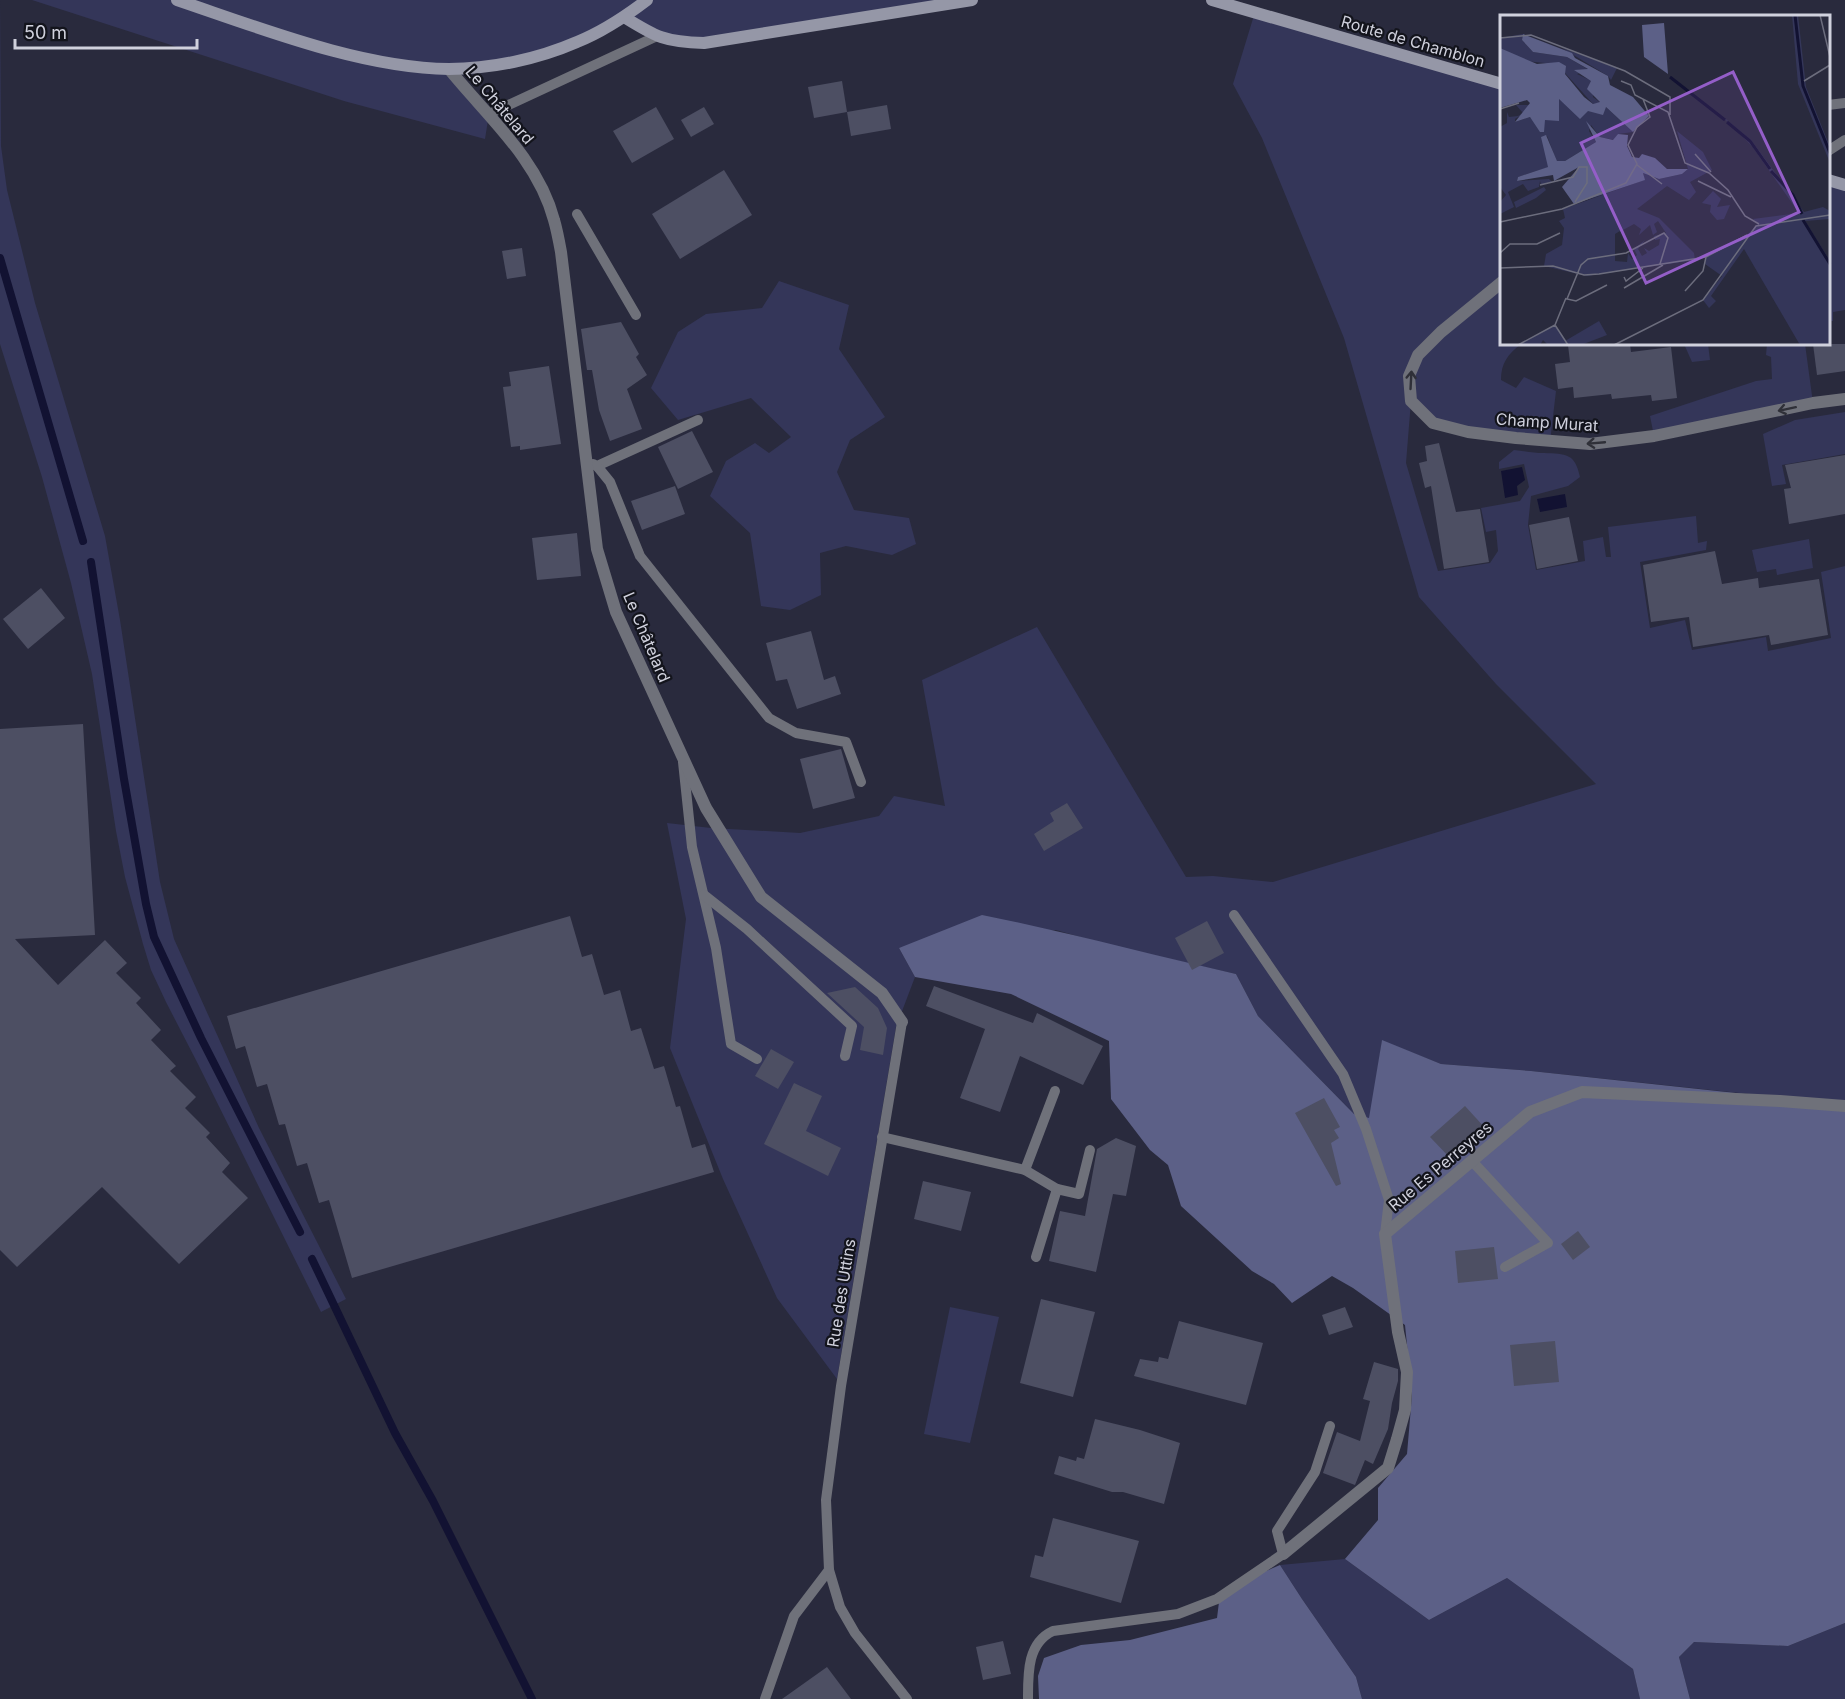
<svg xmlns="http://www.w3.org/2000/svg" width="1845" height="1699" viewBox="0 0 1845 1699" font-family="Inter,sans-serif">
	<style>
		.green { fill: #343659 }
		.forest { fill: #5c6087 }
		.water { fill: #121232 }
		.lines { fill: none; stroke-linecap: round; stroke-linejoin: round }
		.stream { stroke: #121232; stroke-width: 8 }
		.building { fill: #4d4f63 }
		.lane { stroke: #6f717a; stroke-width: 10 }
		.street { stroke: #6f717a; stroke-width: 12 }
		.secondary { stroke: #9597a7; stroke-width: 12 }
		.oneway { stroke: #2f3038 }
		.labels { text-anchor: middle; stroke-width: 4.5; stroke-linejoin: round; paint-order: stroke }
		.street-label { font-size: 16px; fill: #d0d1dd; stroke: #13141c }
		.inset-river { fill: none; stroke: #121232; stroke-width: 3 }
		.inset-road { fill: none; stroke: #6c6d7d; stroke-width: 1.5 }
		.view { fill: #945ec8; fill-opacity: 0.15; stroke: #945ec8; stroke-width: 3 }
		.inset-edge { fill: none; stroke: #d0d1dd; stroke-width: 3 }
	</style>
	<rect width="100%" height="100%" fill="#292a3d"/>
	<g class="green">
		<polygon points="0,0 1,146 7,190 35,303 105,536 120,620 160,882 174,939 259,1128 346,1299 321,1312 198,1064 166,1002 151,970 143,944 125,877 116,831 92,674 71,583 42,477 0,344"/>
		<polygon points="32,0 972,0 677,42 624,17 539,56 450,69 489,114 485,139 344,101"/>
		<path d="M1255,12L1501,84L1502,344H1521C1508,354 1501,363 1501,380L1516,388L1524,377L1556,391L1550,442L1433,423L1411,401L1406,463L1438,571L1490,563L1498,551L1496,530L1486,532L1481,508L1520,501L1529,487L1524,464L1499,469V462L1514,450C1524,451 1534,453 1544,453C1566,454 1575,453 1580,477L1568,486L1531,496L1528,525L1536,570L1585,561L1583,541L1603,537L1606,557H1611L1608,527L1696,516L1698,543L1707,541L1706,550L1640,562L1650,628L1685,620L1692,650L1766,637L1768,651L1831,638L1821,572L1845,566V1104L1531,1071L1441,1064L1382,1041L1370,1119L1354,1114L1258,1016L1236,974L1112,946L1056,930L899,948L915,977L896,1027L837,1379L777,1298L723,1179L670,1048L686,919L667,823L711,828L800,833L879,816L894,796L945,806L922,680L1037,627L1186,877L1213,876L1273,882L1596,784L1496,684L1419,597L1344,338L1262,138L1233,84Z"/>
		<polygon points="1829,180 1845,185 1845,310 1833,312 1833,321 1829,321"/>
		<polygon points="779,281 849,305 839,349 885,417 850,440 837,472 854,510 909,518 916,544 892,555 846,546 820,553 821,595 790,610 761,606 750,533 710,496 726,461 755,443 769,453 791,437 751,398 678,420 651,388 678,332 706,314 762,308"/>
		<polygon points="1684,344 1708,344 1710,360 1692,362"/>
		<polygon points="1767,344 1805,344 1813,403 1654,436 1650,416 1756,381 1772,379 1771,357 1766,355"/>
		<polygon points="1845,412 1845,454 1782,465 1786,484 1772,486 1763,434 1795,420"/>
		<polygon points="1809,539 1813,568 1777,575 1776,569 1757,572 1752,550"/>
		<polygon points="950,1307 999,1317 970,1443 924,1434"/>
		<polygon points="1345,1559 1429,1620 1507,1578 1633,1669 1640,1699 1362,1699 1356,1677 1302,1599 1280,1565"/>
		<polygon points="1845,1623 1845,1699 1690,1699 1679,1657 1694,1642 1788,1646"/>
	</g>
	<g class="forest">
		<path d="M982,915C1067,932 1151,955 1236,974L1258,1016L1354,1114L1369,1118L1382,1040L1441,1064L1531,1071L1773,1097L1845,1109V1623L1788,1646L1694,1642L1679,1657L1690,1699H1640L1633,1669L1507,1578L1429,1620L1345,1559L1378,1520V1488L1407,1454L1412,1395L1405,1325L1353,1288L1332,1276L1292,1303L1274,1284L1252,1271L1181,1206L1168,1165L1150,1150L1111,1099L1109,1041L1011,994L915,977L899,948Z"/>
		<polygon points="1280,1565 1302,1599 1356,1677 1362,1699 1039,1699 1038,1676 1044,1658 1081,1645 1130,1640 1217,1618 1219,1602 1252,1577"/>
	</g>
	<g class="water">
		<polygon points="1522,467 1525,480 1517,486 1518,495 1505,498 1501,471"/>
		<polygon points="1565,494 1567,507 1540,512 1537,499"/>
	</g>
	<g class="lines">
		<g class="stream">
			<polyline points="0,258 83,541"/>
			<polyline points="91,562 124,779 146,904 154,937 201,1038 300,1232"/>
			<polyline points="312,1259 395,1433 433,1501 532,1699"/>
		</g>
	</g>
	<g class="building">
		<polygon points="842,81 847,112 814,118 808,87"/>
		<polygon points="887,105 891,129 851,136 847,112"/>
		<polygon points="656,107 674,139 632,163 613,131"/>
		<polygon points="704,107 714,124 691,137 681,120"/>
		<polygon points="724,170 752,215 680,259 652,214"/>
		<polygon points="522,248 526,276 507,279 502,251"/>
		<polygon points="621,322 639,354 636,357 647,375 627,389 642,429 610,441 599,410 592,370 587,370 581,329"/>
		<polygon points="1590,344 1591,346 1630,344 1631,352 1671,347 1677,398 1652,401 1651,395 1612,399 1611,394 1574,398 1573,387 1558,389 1555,364 1570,362 1568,345"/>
		<polygon points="1813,344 1845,344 1845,371 1817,375"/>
		<polygon points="549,366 561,444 520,450 520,446 511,447 503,387 511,386 509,372"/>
		<polygon points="692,431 713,472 678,489 658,447"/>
		<polygon points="1439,443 1456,512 1480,509 1489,562 1444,569 1431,486 1425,488 1419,463 1427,461 1425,446"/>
		<polygon points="1845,455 1845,514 1789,524 1784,489 1791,488 1785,465"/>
		<polygon points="675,486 685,514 642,530 631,501"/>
		<polygon points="1569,517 1578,561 1537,569 1529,525"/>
		<polygon points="577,533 581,576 537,580 532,538"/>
		<polygon points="1715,551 1722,584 1758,578 1759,588 1819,579 1828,635 1771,645 1769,635 1693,647 1689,617 1651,622 1643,565"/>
		<polygon points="41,588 65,618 28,649 3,619"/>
		<polygon points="811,631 824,680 835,676 841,694 797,709 787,679 776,681 766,643"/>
		<polygon points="83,724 95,935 15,939 58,985 105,940 127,963 116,973 141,998 136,1003 161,1030 151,1040 176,1066 170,1071 196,1097 185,1108 210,1133 206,1137 230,1163 222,1172 248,1198 179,1264 102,1187 17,1267 0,1250 0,729"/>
		<polygon points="841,749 855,798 813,809 800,759"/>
		<polygon points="1067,803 1083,828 1044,851 1034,834 1054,821 1050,813"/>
		<polygon points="570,916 582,957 592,954 604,995 620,990 631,1031 641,1028 654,1069 664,1066 676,1107 680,1106 692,1148 705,1144 714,1172 352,1278 329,1200 319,1203 307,1163 297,1166 285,1124 279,1125 267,1084 257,1087 245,1046 236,1049 227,1016"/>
		<polygon points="1207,921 1224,953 1192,970 1175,938"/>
		<polygon points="934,986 1033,1023 1037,1013 1103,1046 1083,1085 1020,1056 1000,1112 960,1098 985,1029 926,1006"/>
		<polygon points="855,987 878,1008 887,1028 883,1055 860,1050 864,1027 827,993"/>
		<polygon points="771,1049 794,1062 778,1089 755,1076"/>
		<polygon points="794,1083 822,1096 806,1131 841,1148 828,1176 764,1144"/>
		<polygon points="1324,1098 1340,1127 1334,1130 1339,1138 1331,1143 1341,1184 1336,1186 1295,1113"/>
		<polygon points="1465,1106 1486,1129 1451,1159 1430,1137"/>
		<polygon points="1116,1138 1136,1146 1126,1196 1113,1194 1096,1272 1049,1261 1060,1211 1085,1216 1097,1149"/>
		<polygon points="923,1181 971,1192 961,1231 914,1219"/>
		<polygon points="1578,1231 1590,1247 1573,1260 1561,1244"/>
		<polygon points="1494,1247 1498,1279 1458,1283 1455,1251"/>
		<polygon points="1041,1299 1095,1312 1073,1397 1020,1383"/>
		<polygon points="1345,1307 1353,1327 1329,1335 1322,1315"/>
		<polygon points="1179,1321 1263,1343 1246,1405 1134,1376 1140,1359 1158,1362 1159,1357 1168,1359"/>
		<polygon points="1555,1341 1559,1382 1514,1386 1510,1345"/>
		<polygon points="1374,1362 1398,1369 1398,1381 1392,1403 1388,1429 1373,1464 1365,1460 1355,1485 1323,1473 1337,1432 1360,1441 1370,1401 1363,1399"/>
		<polygon points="1095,1419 1140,1430 1180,1443 1164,1504 1123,1492 1112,1492 1054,1474 1059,1456 1076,1461 1077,1457 1084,1459"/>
		<polygon points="1053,1518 1139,1541 1121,1603 1030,1577 1035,1555 1043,1557"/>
		<polygon points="1003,1641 1011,1674 983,1680 976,1647"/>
		<polygon points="827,1667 851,1699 782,1699"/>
	</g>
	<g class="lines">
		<g class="lane">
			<polyline points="1828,105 1845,103"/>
			<polyline points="489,114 655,37"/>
			<polyline points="1828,151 1845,140"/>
			<polyline points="577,214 636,315"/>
			<polyline points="593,464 597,466 698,420"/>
			<polyline points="597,466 610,482 640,556 769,718 796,733 846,742 861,782"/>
			<polyline points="683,762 692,847 716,948 731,1044 757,1059"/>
			<polyline points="704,895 747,929 852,1026 845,1056"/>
			<polyline points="1234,915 1343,1074 1366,1129 1389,1200 1385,1234"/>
			<polyline points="902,1022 841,1386 826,1500 829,1570 840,1607 855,1633 907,1699"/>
			<polyline points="882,1137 1025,1170 1057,1189 1036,1257"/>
			<polyline points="1472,1161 1548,1243 1505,1267"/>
			<polyline points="1025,1170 1055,1091"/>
			<polyline points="1057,1189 1079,1194 1090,1150"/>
			<polyline points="765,1699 794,1616 829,1570"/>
			<path d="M1028,1699C1028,1674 1027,1643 1053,1631L1178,1614L1217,1599L1283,1554L1277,1531L1315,1472L1330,1426"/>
		</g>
		<g class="street">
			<path d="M449,69C487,116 538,159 554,220C557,230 559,241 561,252L597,549L616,612L706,808L761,897L882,993L902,1022"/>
			<polyline points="1502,282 1441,332 1418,355 1409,376 1411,401 1433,423 1468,432 1516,438 1590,444 1654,436 1813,403 1845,399"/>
			<polyline points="1283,1554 1388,1468 1397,1439 1405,1410 1407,1372 1398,1332 1385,1234 1530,1112 1582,1092 1780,1101 1845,1106"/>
		</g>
		<g class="secondary">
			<path d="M177,0C260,28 361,68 449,69C491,69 538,59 577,42C602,32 626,16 647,0"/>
			<polyline points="1212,0 1502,84"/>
			<path d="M624,17C656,37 665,42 704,43L972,0"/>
			<polyline points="1828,180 1845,185"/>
		</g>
	</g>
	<defs><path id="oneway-shaft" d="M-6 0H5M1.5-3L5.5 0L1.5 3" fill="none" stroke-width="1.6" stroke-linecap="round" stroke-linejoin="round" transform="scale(1.5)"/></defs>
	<g class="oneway">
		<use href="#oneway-shaft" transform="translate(1411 380) rotate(-87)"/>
		<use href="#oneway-shaft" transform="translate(1787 409) rotate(168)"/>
		<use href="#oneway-shaft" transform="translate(1596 443) rotate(175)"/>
	</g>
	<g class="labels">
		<g class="street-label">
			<text transform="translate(1413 41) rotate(16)" y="6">Route de Chamblon</text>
			<text transform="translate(500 105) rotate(50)" y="6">Le Châtelard</text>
			<text transform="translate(1547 422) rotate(4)" y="6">Champ Murat</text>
			<text transform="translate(647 637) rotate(67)" y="6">Le Châtelard</text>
			<text transform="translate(1440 1166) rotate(-40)" y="6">Rue Es Perreyres</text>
			<text transform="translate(841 1293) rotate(-81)" y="6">Rue des Uttins</text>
		</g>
	</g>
	<g transform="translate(1500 15)">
		<rect width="330" height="330" fill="#292a3d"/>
		<path d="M292,0H298L306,72L330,132V148L298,69ZM23,19L22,25L33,37L67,42L89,55L77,59L92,66L93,82L101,88L93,89L65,58L45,48L25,46L0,33V23ZM62,33L117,53L111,65L108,61ZM58,83L72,94L106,92L133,117L118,119L114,125L100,122L91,110L89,116L96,127L65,146L57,147L47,121L42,122L49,152L18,162L17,166L49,164L52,167L41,170L40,166L39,172L28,176L23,169L8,177L14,192L0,199V187L6,180L0,172V112L7,108V97L9,102L18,101L23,98L16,90H30L23,99L15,104V107L30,102L38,110ZM222,101L251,125L304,197L323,192L330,196V204L305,206L330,246V330H300L244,234L211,281L216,286L209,293L203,285L222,261L205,249L206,242L247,220L258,209L253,204L299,198L252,131ZM177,116L203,137L212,155L190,167L196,177L189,185L167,171L137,194L159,203L194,238L195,245L87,261L44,251L46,239L62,230L64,213L59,206L65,203L63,194L144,165L143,158L159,164L182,159L188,154ZM158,206L166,218L154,221L155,225L160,224L159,230L149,236L144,233L147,238L142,241L138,234L145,225L134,234L137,240L132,244L128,238L127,247L115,246V219L120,216L124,222L123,215L134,209L141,214L139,220L150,210L153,220L157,217L154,209ZM44,172L46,175L36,183L16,193L14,187ZM213,176L221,184L217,192L230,190L224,204L217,205L210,197L211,190L202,188ZM99,306L107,320L81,330H48L43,325L40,330H18L55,310L65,326Z" fill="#343659" fill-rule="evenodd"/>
		<path d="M164,8L168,59L144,42L142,10ZM23,19L72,38L75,43L108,61L110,70L133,82L149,101L133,117L106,92L103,100L88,96L80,104L59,84V106L45,105L44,117H40L30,102L15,107L30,88L27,85L0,93V33L37,49L59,47L66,51L65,59L84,82L93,89L100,87L87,74L91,66L74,55L88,54L67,42L33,37L22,25ZM86,106L100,122L113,125L118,119L128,120L127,131L132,142L139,143L142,139L155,143L167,154H188L182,159L159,164L143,158L145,165L74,189L62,172L79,152L54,166L53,160L17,166L18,162L48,152L41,122L46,120L57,146H65L96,127Z" fill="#5c6087"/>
		<path class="inset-river" d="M295,0L303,71L330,138M170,62L225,105M227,107L250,126L270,154M271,156L293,180L302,199M303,205L330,249"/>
		<path class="inset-road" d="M320,0L330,42M0,23L31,20L125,56L170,82V100M121,66L131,70L135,80L168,97L185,148L209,158L228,175L245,201L259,209M304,66L330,50M0,94L19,88M195,139L211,157M137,150L162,169M198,166L231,182M40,170L73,162L79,152H87V168L75,187M0,207L62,194L126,168L137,149L128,130L137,112L150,102L143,84M0,238L10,229H37L60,218M0,253L53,251L84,260L99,259L206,242L247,220M124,262L126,266L143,253M107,270L76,286L67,284L81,250L88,244L126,238L164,218L168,223L160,249M124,273L163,250M185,276L203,256L206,242M55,310L66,283M55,310L68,330M18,330L55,310M114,330L203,285L256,211L330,200"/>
		<path class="view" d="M233,57L299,197L146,268L81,128Z"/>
		<rect width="330" height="330" class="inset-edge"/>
	</g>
	<path d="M15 39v9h182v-9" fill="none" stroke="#d0d1dd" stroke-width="3"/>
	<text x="24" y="39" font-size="18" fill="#d0d1dd" stroke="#13141c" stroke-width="4.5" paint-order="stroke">50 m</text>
</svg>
